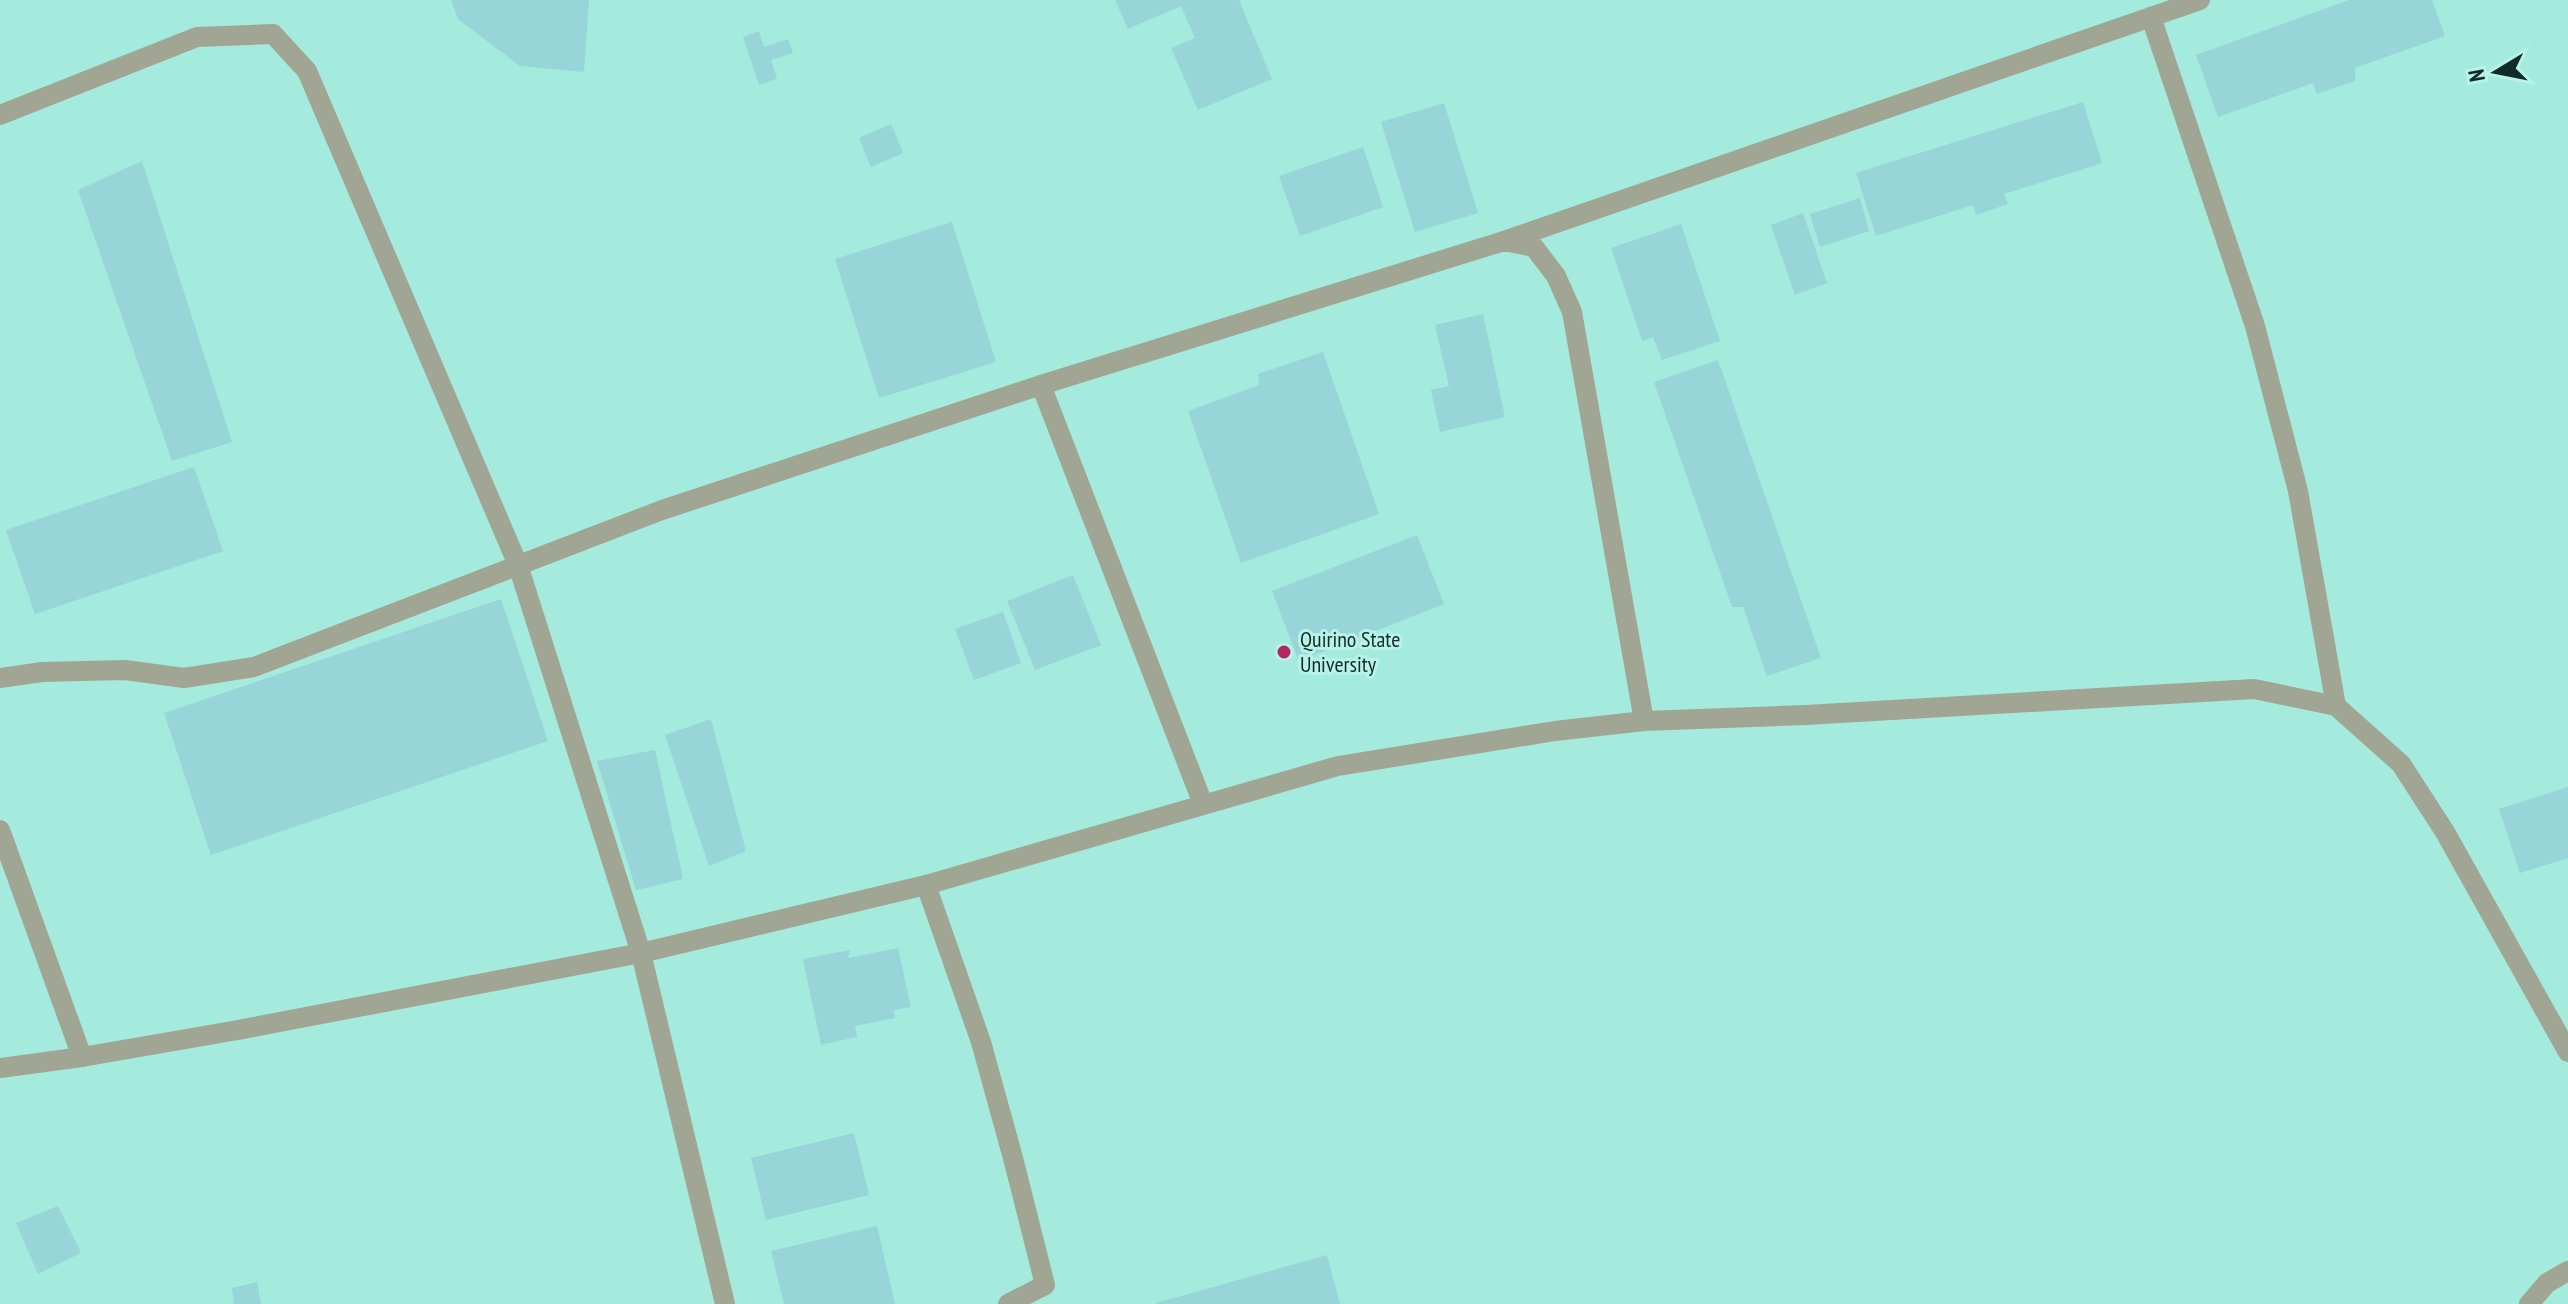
<svg xmlns="http://www.w3.org/2000/svg" width="2568" height="1304" viewBox="0 0 2568 1304" font-family="'PT Sans Narrow',sans-serif">
	<style>
		.built { fill: #a4eadd }
		.building { fill: #97d5d9 }
		.lines { fill: none; stroke-linecap: round; stroke-linejoin: round }
		.lane { stroke: #a0a693; stroke-width: 20 }
		.poi-dot { fill: #b32760; stroke: #b7f3e8; stroke-width: 3 }
		.labels { text-anchor: middle; stroke-width: 6; stroke-linejoin: round; paint-order: stroke }
		.poi-label { font-size: 22px; fill: #122b26; stroke: #b7f3e8; text-anchor: start }
	</style>
	<rect width="100%" height="100%" fill="#b7f3e8"/>
	<rect class="built" x="0" y="0" width="2568" height="1304"/>
	<g class="building">
		<polygon points="451,0 589,0 584,72 520,66 458,19"/>
		<polygon points="1115,0 1239,0 1272,79 1198,110 1171,48 1195,38 1181,6 1128,29"/>
		<polygon points="2349,0 2432,0 2445,36 2355,68 2355,81 2317,94 2313,83 2218,117 2196,55"/>
		<polygon points="759,31 764,47 788,39 793,53 771,60 777,79 759,85 743,37"/>
		<polygon points="2083,102 2102,163 2004,194 2008,204 1976,215 1973,205 1876,236 1856,173"/>
		<polygon points="1444,103 1478,213 1415,232 1381,122"/>
		<polygon points="891,124 903,153 871,167 859,138"/>
		<polygon points="1363,147 1383,207 1300,236 1279,176"/>
		<polygon points="142,161 232,442 172,461 78,190"/>
		<polygon points="1860,198 1869,231 1820,247 1810,214"/>
		<polygon points="1803,213 1827,283 1795,295 1771,225"/>
		<polygon points="952,222 996,362 879,398 835,259"/>
		<polygon points="1681,224 1720,341 1662,360 1653,337 1642,341 1611,248"/>
		<polygon points="1483,314 1505,417 1440,432 1431,390 1449,386 1435,325"/>
		<polygon points="1323,352 1379,514 1241,563 1188,411 1259,385 1258,374"/>
		<polygon points="1718,360 1821,658 1767,676 1743,607 1732,607 1654,382"/>
		<polygon points="194,467 223,551 35,614 6,530"/>
		<polygon points="1417,535 1444,604 1299,661 1272,591"/>
		<polygon points="1073,575 1101,645 1035,670 1007,601"/>
		<polygon points="501,599 548,741 211,855 164,713"/>
		<polygon points="1003,612 1021,663 974,680 955,629"/>
		<polygon points="711,719 746,851 709,866 665,735"/>
		<polygon points="655,750 683,879 636,890 597,761"/>
		<polygon points="2568,787 2568,858 2520,873 2499,809"/>
		<polygon points="898,948 911,1007 894,1010 895,1018 855,1026 857,1037 821,1045 803,959 850,950 848,958"/>
		<polygon points="854,1133 869,1195 766,1220 751,1158"/>
		<polygon points="58,1206 81,1253 38,1274 16,1223"/>
		<polygon points="877,1226 895,1304 784,1304 771,1251"/>
		<polygon points="1327,1255 1340,1304 1156,1304 1156,1303"/>
		<polygon points="257,1282 261,1304 234,1304 232,1288"/>
	</g>
	<g class="lines">
		<g class="lane">
			<polyline points="2151,17 2255,326 2298,491 2336,706"/>
			<polyline points="0,115 197,37 273,34 307,71 518,565 641,953 725,1304"/>
			<polyline points="1504,241 2200,0"/>
			<polyline points="1041,385 1203,804"/>
			<polyline points="0,678 42,672 125,670 184,678 254,667 662,510 1041,385 1504,241 1534,247 1556,276 1572,312 1644,721"/>
			<polyline points="0,830 82,1057"/>
			<polyline points="926,885 981,1042 1013,1158 1045,1285 1008,1304"/>
			<polyline points="0,1068 82,1057 238,1030 641,953 926,885 1338,766 1555,731 1644,721 1806,715 2254,689 2336,706 2401,764 2445,832 2568,1052"/>
			<polyline points="2529,1304 2547,1283 2568,1271"/>
		</g>
	</g>
	<circle class="poi-dot" cx="1284" cy="652" r="8"/>
	<g class="labels">
		<g class="poi-label">
			<text x="1300" y="647">Quirino State<tspan x="1300" dy="25">University</tspan></text>
		</g>
	</g>
	<g transform="translate(2496 72) rotate(260)" stroke="#b7f3e8" stroke-width="6" paint-order="stroke">
	<path d="M0-6L14 30L0 20L-14 30Z" fill="#122b26"/>
	<text y="-12" font-size="22" font-weight="bold" text-anchor="middle" fill="#122b26">N</text>
	</g>
</svg>
